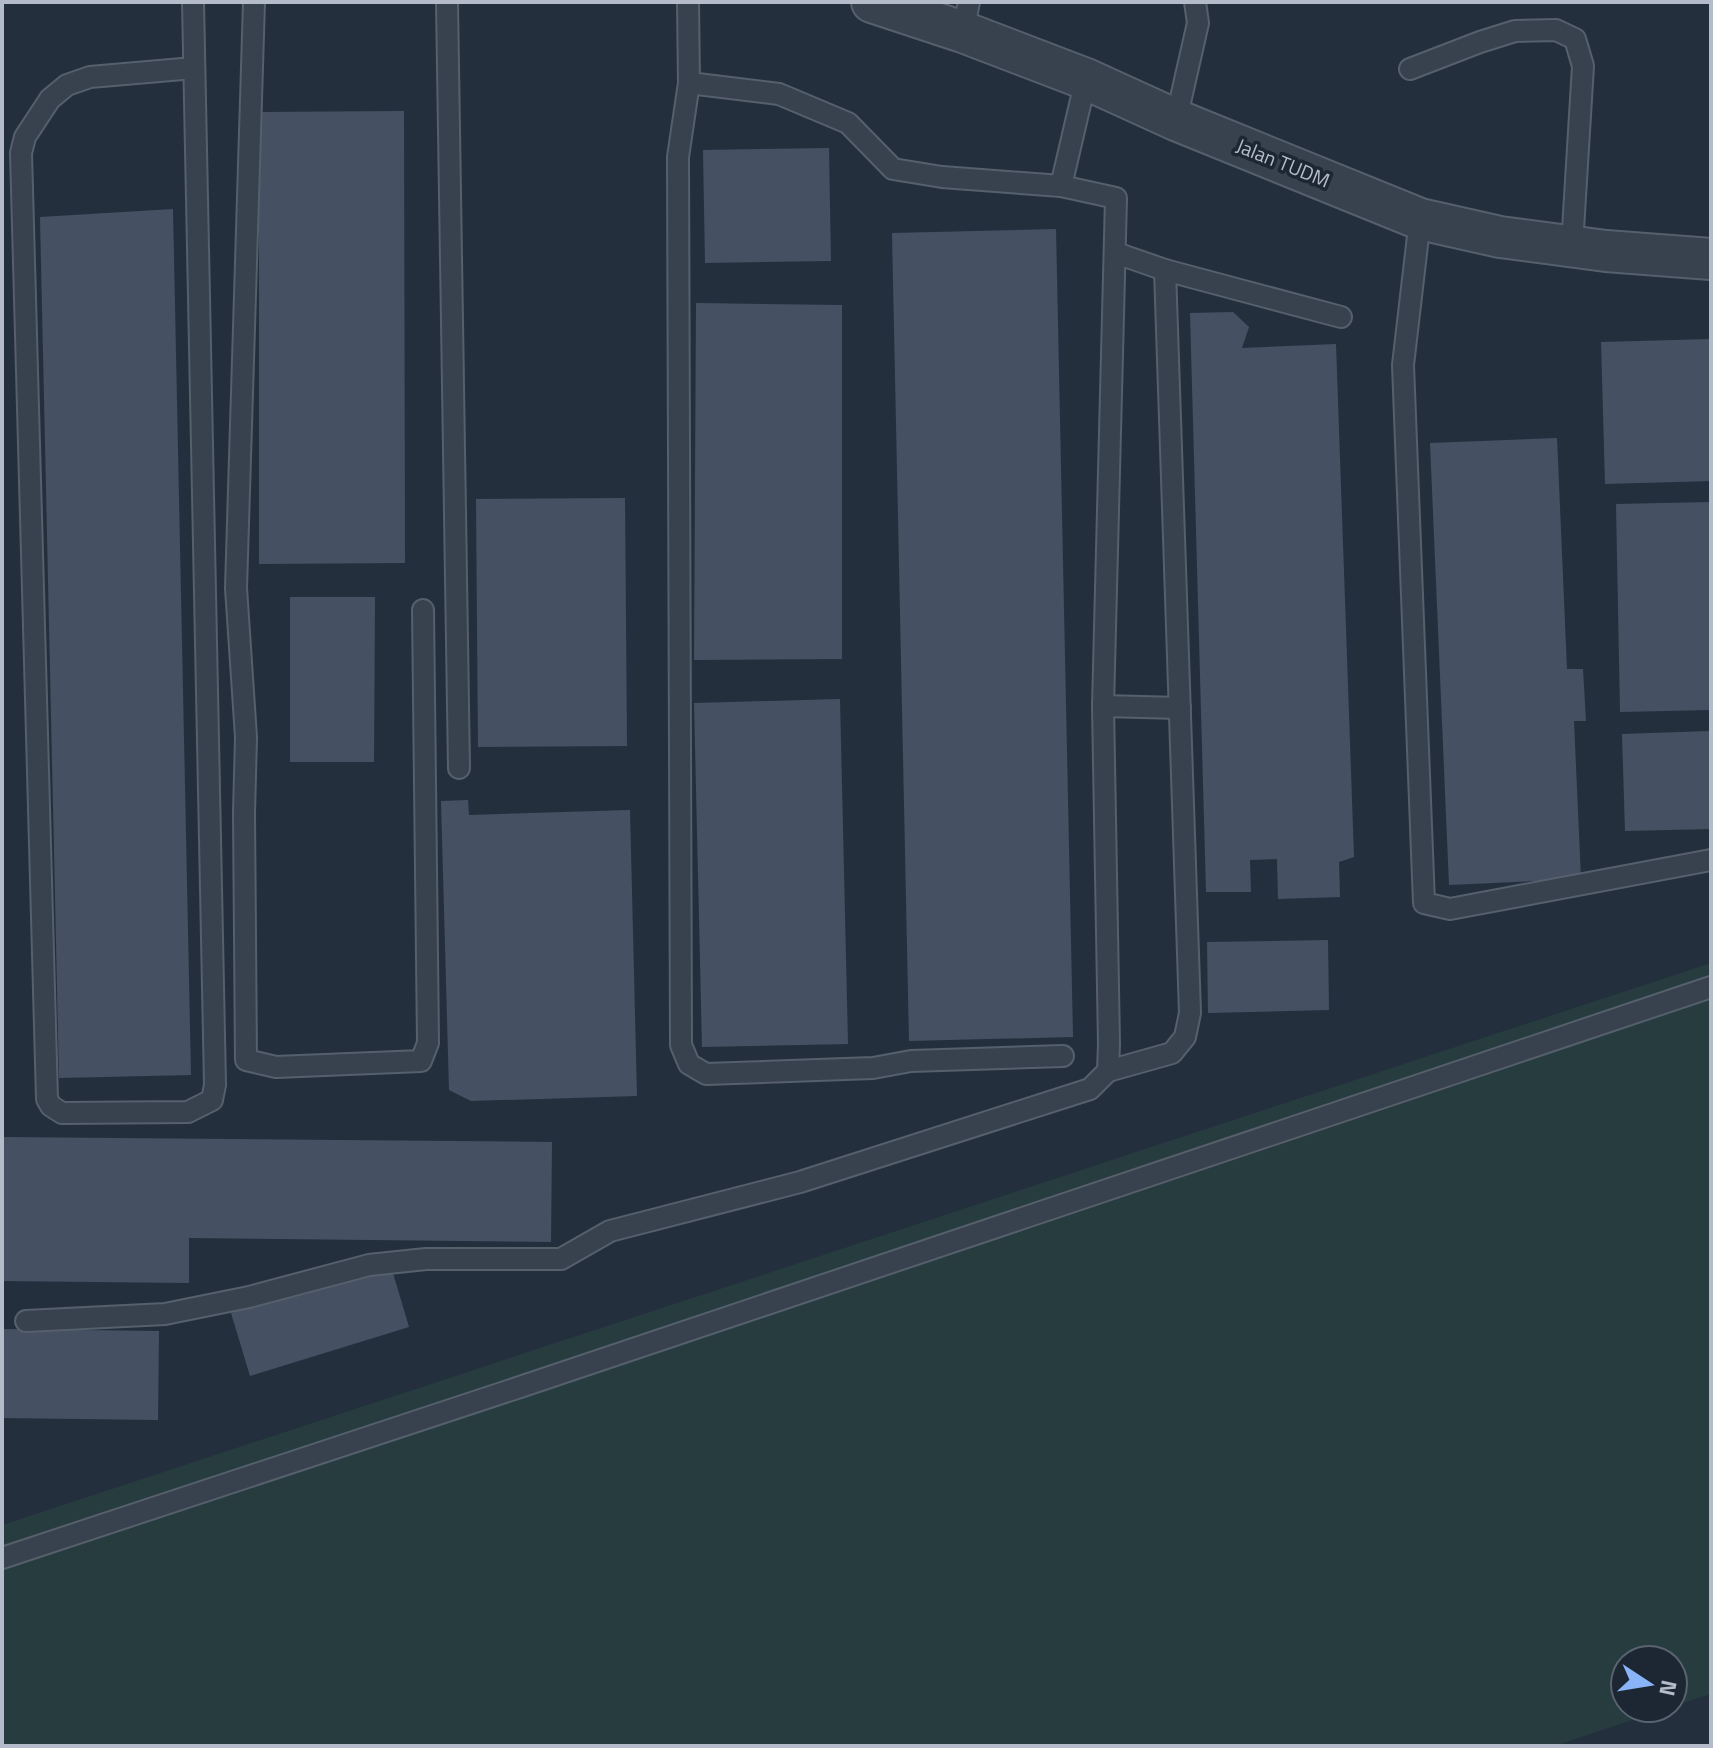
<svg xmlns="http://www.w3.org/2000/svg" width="1713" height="1748" viewBox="0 0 1713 1748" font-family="'Titillium Web',sans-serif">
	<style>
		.green { fill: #263c3f }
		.building { fill: #455162 }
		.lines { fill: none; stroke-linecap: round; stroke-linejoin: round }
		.lane-casing { stroke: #565f6c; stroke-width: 24 }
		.street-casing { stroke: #565f6c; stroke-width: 44 }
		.lane { stroke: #38414e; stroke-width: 20 }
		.street { stroke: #38414e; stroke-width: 40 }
		.labels { text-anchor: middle; stroke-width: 7; stroke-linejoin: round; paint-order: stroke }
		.street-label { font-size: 20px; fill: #b4bcc9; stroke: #1d2633 }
	</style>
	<rect width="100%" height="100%" fill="#242f3e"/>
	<polygon class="green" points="1711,963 1711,1694 1673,1706 1673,1660 1625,1660 1625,1708 1668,1708 1554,1746 2,1746 2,1525"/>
	<g class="building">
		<polygon points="404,111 405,563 259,564 259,112"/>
		<polygon points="829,148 831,261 705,263 703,150"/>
		<polygon points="173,209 191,1075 59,1078 40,217"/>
		<polygon points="1056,229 1073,1037 909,1041 892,233"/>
		<polygon points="696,303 842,305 842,659 694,660"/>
		<polygon points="1233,312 1249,327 1242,348 1336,344 1354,857 1339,862 1340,897 1278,899 1277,859 1250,860 1251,892 1206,892 1190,313"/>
		<polygon points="1711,339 1711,481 1605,484 1601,342"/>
		<polygon points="1557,438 1567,669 1583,669 1586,721 1574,721 1581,879 1449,885 1430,443"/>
		<polygon points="625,498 627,746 478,747 476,499"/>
		<polygon points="1711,502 1711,710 1620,712 1616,504"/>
		<polygon points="290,597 375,597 374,762 290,762"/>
		<polygon points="840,699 848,1044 702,1047 694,703"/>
		<polygon points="1711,731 1711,829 1625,831 1622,734"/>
		<polygon points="468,800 469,815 630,810 637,1096 471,1101 449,1090 441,801"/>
		<polygon points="1328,940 1329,1010 1208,1013 1207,942"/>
		<polygon points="2,1137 552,1142 551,1242 189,1238 189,1283 2,1281"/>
		<polygon points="390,1263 409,1327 250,1376 231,1313"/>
		<polygon points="2,1329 159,1331 158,1420 2,1418"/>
	</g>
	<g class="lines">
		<g class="lane-casing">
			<g id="lane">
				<polyline points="193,2 215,1085 212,1100 188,1112 62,1113 51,1106 47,1099 21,153 25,137 50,99 67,85 90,77 194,68"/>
				<polyline points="254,2 236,588 246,737 244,813 246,1060 276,1067 421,1061 428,1043 423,610"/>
				<polyline points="447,2 459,768"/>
				<polyline points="688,2 689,83 678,157 681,1045 689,1064 706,1074 873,1068 911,1061 1063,1056"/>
				<polyline points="963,32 969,2"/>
				<polyline points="1410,69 1480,42 1515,31 1556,30 1575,39 1583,66 1572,246"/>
				<polyline points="689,83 779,94 848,123 893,169 942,177 1061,186"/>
				<polyline points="1176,120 1198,23 1195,2"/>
				<polyline points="1420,219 1403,365 1424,903 1450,909 1711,860"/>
				<polyline points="1116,253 1165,270 1341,317"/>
				<polyline points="1103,706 1180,708"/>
				<polyline points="1108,1071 1172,1053 1185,1037 1190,1013 1165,270"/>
				<polyline points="26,1321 165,1314 249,1297 369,1265 426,1259 561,1259 610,1231 800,1182 1090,1089 1108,1071 1109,1044 1103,706 1116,198 1061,186 1086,79"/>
				<polyline points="2,1558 520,1387 1711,987"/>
			</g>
		</g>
		<g class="street-casing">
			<polyline id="street" points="872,2 963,32 1086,79 1176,120 1420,219 1500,237 1606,251 1711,259"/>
		</g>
		<use href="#lane" class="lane"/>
		<use href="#street" class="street"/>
	</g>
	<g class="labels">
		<g class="street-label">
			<text transform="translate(1283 163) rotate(22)" y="7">Jalan TUDM</text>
		</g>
	</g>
	<rect width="1713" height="1748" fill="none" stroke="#b4bcc9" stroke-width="8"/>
	<g transform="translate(1649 1684) rotate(102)"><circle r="38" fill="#1d2633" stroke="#59626f" stroke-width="2"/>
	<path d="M0-6L14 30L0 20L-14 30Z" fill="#8ab4f8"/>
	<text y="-12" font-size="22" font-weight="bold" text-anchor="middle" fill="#b4bcc9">N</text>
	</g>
</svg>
